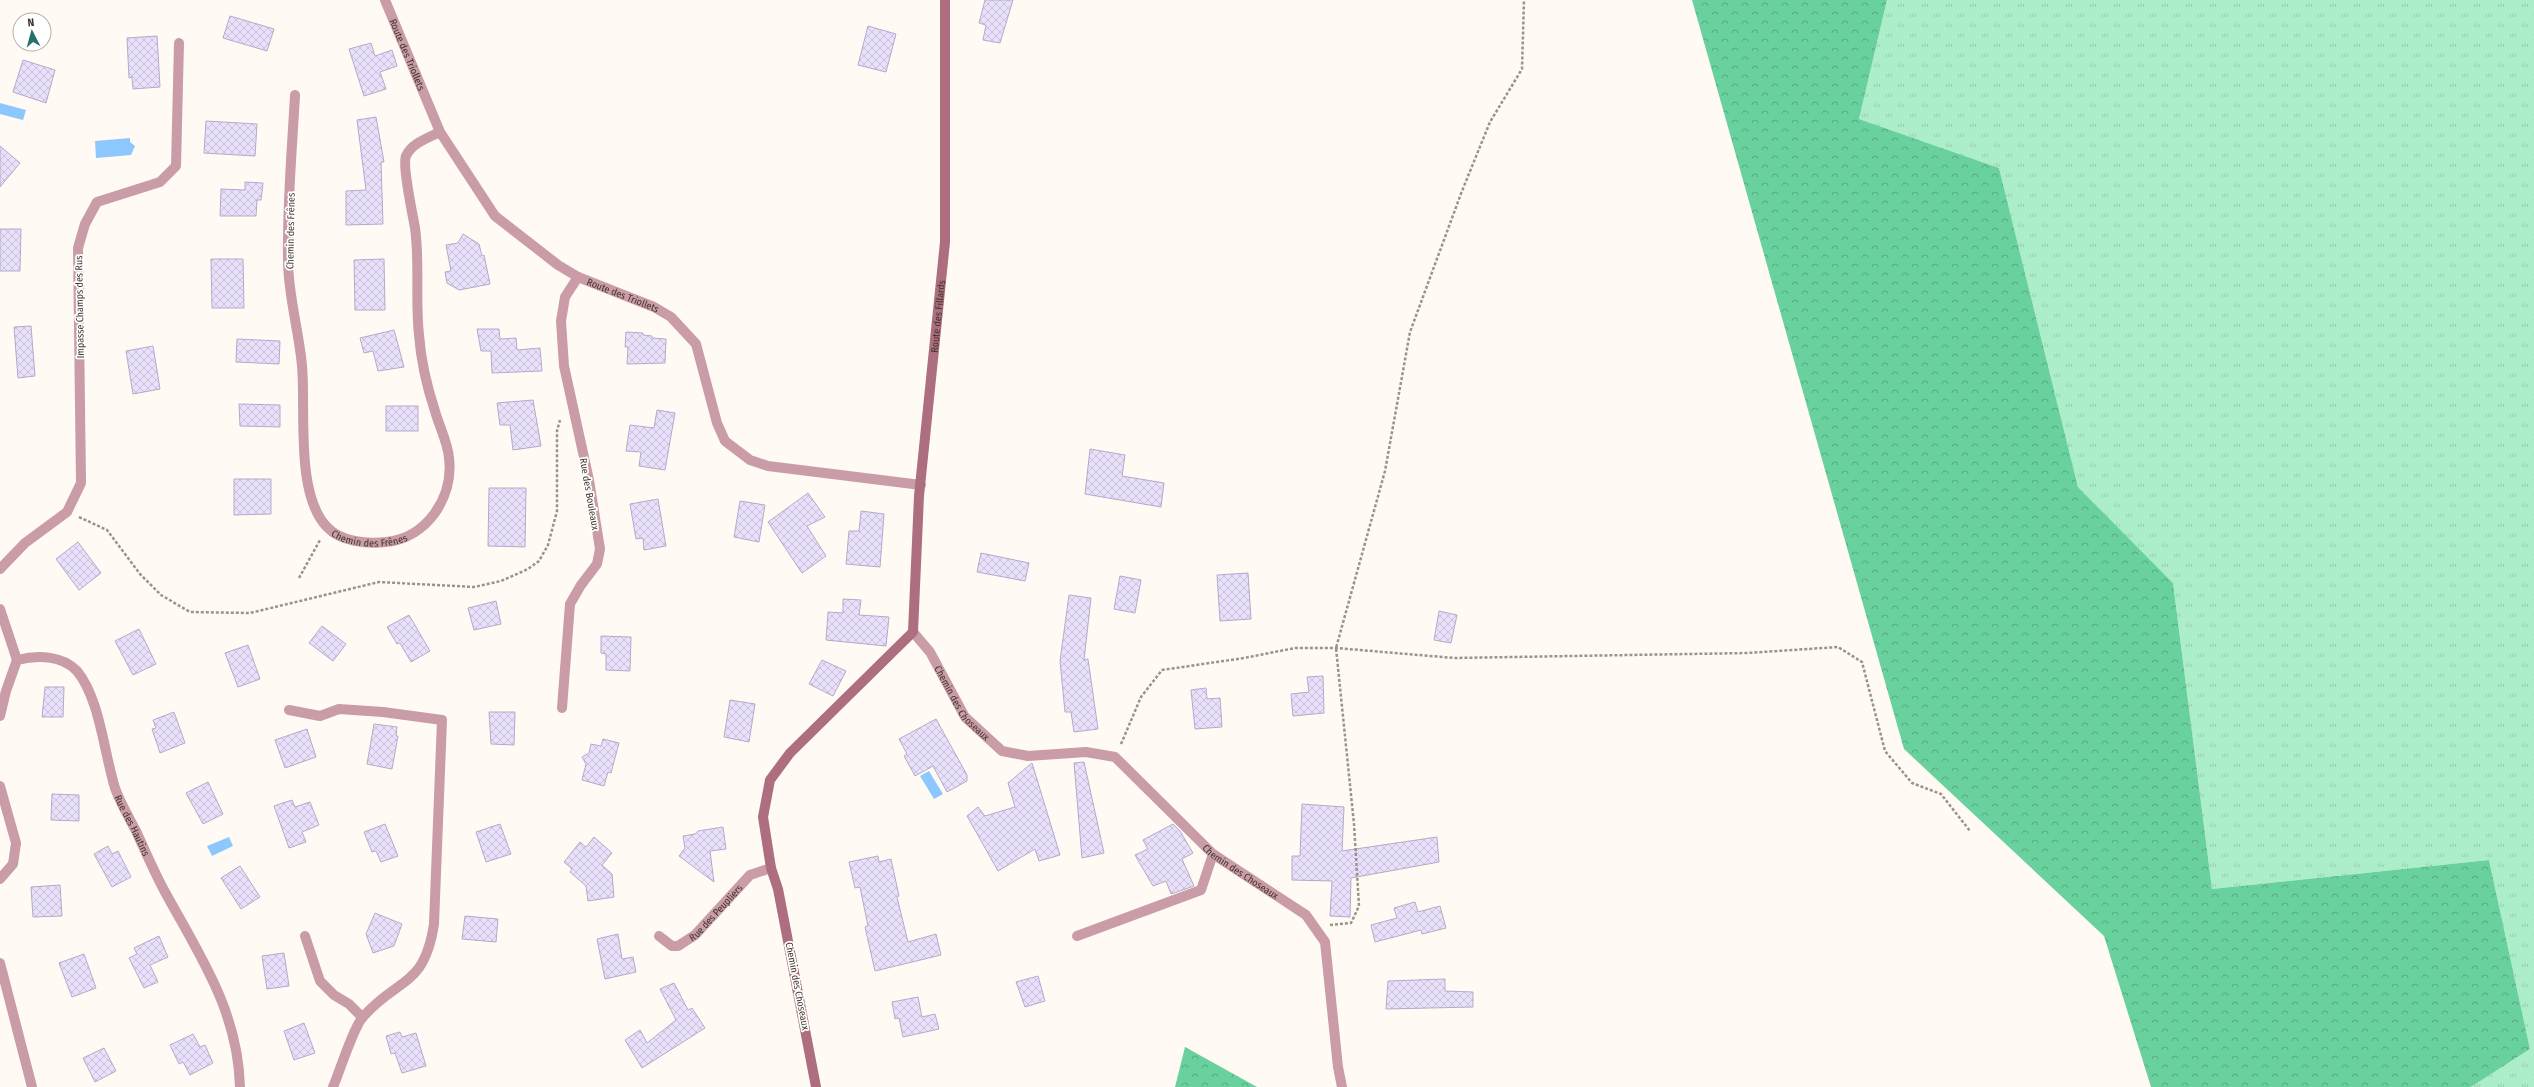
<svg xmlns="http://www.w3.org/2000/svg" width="2534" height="1087" viewBox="0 0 2534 1087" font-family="'Fira Sans Condensed',sans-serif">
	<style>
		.grass { fill: url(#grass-tufts) }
		.forest { fill: url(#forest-crowns) }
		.water { fill: #8cc8fe }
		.building { fill: url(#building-cross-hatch); stroke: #b4aaca }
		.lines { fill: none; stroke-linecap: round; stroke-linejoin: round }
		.path { stroke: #9a938a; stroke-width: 2.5; stroke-dasharray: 3 2; stroke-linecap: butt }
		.lane { stroke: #c99ca8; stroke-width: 10 }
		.street { stroke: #c99ca8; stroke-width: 10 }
		.secondary { stroke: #ad6e80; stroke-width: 10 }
		.labels { text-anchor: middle; stroke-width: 3.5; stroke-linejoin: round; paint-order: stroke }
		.street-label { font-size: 10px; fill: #3f362a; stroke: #fff }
	</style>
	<defs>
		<pattern id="grass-tufts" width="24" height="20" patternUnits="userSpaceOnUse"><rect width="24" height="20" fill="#adeeca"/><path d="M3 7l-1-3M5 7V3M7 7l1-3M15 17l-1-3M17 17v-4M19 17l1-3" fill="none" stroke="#96cdae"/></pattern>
		<pattern id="forest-crowns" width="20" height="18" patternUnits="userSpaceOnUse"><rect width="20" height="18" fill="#69d19d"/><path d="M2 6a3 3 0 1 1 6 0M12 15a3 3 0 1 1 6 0" fill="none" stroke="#58aa80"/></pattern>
		<pattern id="building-cross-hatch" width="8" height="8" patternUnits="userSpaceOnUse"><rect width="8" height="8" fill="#e9e1fc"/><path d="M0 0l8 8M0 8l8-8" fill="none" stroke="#c9c2d8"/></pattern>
	</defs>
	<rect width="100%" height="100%" fill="#fffaf4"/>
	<polygon class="grass" points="1887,0 2534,0 2534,1087 2471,1087 2530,1049 2489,860 2212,889 2173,583 2078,487 1999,168 1859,119"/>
	<g class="forest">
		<polygon points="1692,0 1887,0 1859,119 1999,168 2078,487 2173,583 2212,889 2489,860 2530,1049 2471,1087 2151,1087 2104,936 1904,749"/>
		<polygon points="1185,1047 1257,1087 1175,1087"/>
	</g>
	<g class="water">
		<polygon points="0,103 26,110 23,120 0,114"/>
		<polygon points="130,138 130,142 135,146 131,155 96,158 95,141"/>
		<polygon points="929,771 943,794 934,799 920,776"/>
		<polygon points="229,837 233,846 212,856 207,846"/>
	</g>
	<g class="building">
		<polygon points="985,0 1013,0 1000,43 983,40 986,25 979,23"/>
		<polygon points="230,16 274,29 267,51 223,38"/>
		<polygon points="868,26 896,34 886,72 858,65"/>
		<polygon points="157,36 160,87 133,89 132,77 129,78 127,38"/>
		<polygon points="371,43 375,56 392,50 397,66 380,72 386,89 364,96 349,49"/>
		<polygon points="23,60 55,70 46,103 13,92"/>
		<polygon points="376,117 384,162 381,162 383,224 346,225 346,191 366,190 357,120"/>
		<polygon points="206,121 257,124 255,156 204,153"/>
		<polygon points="0,146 20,163 0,187"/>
		<polygon points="245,182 263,183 261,200 257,200 256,216 220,216 221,189 245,190"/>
		<polygon points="0,229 21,229 20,271 0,271"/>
		<polygon points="463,234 479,244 482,256 484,255 490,284 459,290 447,283 445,272 451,271 446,245 458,243"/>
		<polygon points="211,259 243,259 244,308 212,308"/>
		<polygon points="384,259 385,310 355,310 354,260"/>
		<polygon points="31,326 35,376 18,378 14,327"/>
		<polygon points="477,329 499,329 500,339 516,338 517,350 540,348 542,371 492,373 491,351 481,351"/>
		<polygon points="394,330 404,367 378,371 373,351 364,353 360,338"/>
		<polygon points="626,332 643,333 643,335 652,336 652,338 666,339 665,363 627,364 628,347 625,347"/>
		<polygon points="237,339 280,341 279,364 236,362"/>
		<polygon points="153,346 160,389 133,394 126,351"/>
		<polygon points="533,400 541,446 513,450 510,425 500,425 497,403"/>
		<polygon points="239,404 280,405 280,427 240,426"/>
		<rect x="386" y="406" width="32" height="25"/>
		<polygon points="657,410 675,413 665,470 639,466 641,452 626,451 630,425 654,428"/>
		<polygon points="1090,449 1125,455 1122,476 1164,483 1161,507 1085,494"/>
		<polygon points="234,479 271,479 271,514 234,515"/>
		<polygon points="489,488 526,488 525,547 488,546"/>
		<polygon points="808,493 825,517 807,526 826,556 802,573 768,522"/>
		<polygon points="658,499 666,546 644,550 643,538 636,539 630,504"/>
		<polygon points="740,501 765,505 759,542 734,537"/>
		<polygon points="861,511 884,514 880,567 846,564 849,531 859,531"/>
		<polygon points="78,542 101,573 79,590 56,559"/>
		<polygon points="981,553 1029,563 1025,581 977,572"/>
		<polygon points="1248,573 1251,619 1220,621 1217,575"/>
		<polygon points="1120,576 1141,580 1135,613 1114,609"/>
		<polygon points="1069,595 1091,598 1084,660 1088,659 1098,729 1074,732 1071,712 1065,712 1060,661"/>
		<polygon points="843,599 861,600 859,615 889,617 886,646 826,640 828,612 843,613"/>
		<polygon points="496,601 501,624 474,630 468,608"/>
		<polygon points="1439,611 1457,615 1451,643 1434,640"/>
		<polygon points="409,615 430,651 411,662 400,643 397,644 387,627"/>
		<polygon points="322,626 346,644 333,661 309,643"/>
		<polygon points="139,629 156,664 133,675 115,641"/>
		<polygon points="601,636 631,637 630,671 606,670 606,654 601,653"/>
		<polygon points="248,645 260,679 238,687 225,653"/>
		<polygon points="822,660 846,671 833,696 809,684"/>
		<polygon points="1323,676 1324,713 1293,716 1291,694 1309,692 1307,677"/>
		<polygon points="45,687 64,687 63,717 42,717"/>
		<polygon points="1206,688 1207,699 1220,698 1222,727 1195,729 1191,690"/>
		<polygon points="730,700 755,704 749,742 724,737"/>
		<polygon points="174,712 185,743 160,753 152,729 156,728 153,720"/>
		<polygon points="489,712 515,712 514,745 491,744"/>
		<polygon points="936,719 967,775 967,781 947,792 933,766 915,776 904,756 907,754 899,739"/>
		<polygon points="374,724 397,727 396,736 398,736 392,769 367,764"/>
		<polygon points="307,729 316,757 285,768 275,740"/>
		<polygon points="603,739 619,743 611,773 608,772 604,786 582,780 586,764 582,757 589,753 591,744 601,746"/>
		<polygon points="1084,762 1104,853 1082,858 1074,763"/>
		<polygon points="1032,763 1060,855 1039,861 1035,849 998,871 967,816 978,807 985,816 1015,807 1008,783"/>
		<polygon points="208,782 223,814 203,824 186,793"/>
		<polygon points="52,794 79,795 79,821 51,820"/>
		<polygon points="292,800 295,807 310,802 319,825 302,832 306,842 289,848 274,806"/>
		<polygon points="1302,804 1344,807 1342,851 1437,837 1439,862 1351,878 1350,917 1330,916 1332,881 1292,880 1292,856 1300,856"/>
		<polygon points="385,824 398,856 381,862 376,851 372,852 364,832"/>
		<polygon points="500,824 511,854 486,862 476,832"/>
		<polygon points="1173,824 1180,831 1193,853 1182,859 1194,886 1171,894 1166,881 1153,886 1135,855 1148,849 1143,840"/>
		<polygon points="723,827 726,849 710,851 714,882 679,856 685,848 683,836 695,834 698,831"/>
		<polygon points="594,837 612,853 602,865 612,874 614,897 588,901 586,886 570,872 572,869 564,862 580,842 586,847"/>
		<polygon points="108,846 112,854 118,851 131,877 112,887 94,854"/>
		<polygon points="878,856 879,862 891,859 899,896 897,897 908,942 936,934 941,955 875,971 865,927 868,926 860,887 855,888 849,862"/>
		<polygon points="240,866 260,897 241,909 221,878"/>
		<polygon points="60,885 62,916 33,917 31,887"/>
		<polygon points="1415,902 1418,912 1440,906 1446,928 1422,934 1421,930 1375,942 1371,925 1397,918 1394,908"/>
		<polygon points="375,913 402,924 394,946 373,953 366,934"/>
		<polygon points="465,916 498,919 496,942 462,939"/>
		<polygon points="618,934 622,959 633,957 636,972 605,979 597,939"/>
		<polygon points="159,936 168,957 150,965 158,982 144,988 129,958 137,954 134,948"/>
		<polygon points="284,953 289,986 267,989 262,956"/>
		<polygon points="84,954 96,988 72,997 59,963"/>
		<polygon points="1038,976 1045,1001 1025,1007 1016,982"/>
		<polygon points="1445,979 1445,991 1473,992 1473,1007 1386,1009 1388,981"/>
		<polygon points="674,983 688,1010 692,1008 705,1028 642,1068 625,1040 640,1030 647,1043 676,1020 660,989"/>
		<polygon points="918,997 922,1017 935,1014 939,1029 903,1037 899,1018 895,1019 892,1002"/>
		<polygon points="304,1023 315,1053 294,1060 284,1031"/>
		<polygon points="400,1032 402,1037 416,1033 426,1066 402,1073 395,1053 391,1054 386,1036"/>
		<polygon points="193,1034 200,1047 205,1045 213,1063 190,1075 183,1062 179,1064 170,1045"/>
		<polygon points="104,1048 116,1071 95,1082 83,1058"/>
	</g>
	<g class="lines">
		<g class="path">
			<polyline points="79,517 107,530 140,574 161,595 190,612 250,613 379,582 474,587 501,581 528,569 539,561 548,545 557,511 557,431 560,420"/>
			<polyline points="299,578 320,540"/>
			<polyline points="1121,744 1141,697 1162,670 1244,658 1295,648 1336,648 1454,658 1747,653 1838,647 1862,662 1885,751 1912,783 1941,794 1970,831"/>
			<polyline points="1330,925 1351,923 1359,906 1354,824 1336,648 1385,471 1410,332 1462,191 1490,122 1522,69 1524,0"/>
		</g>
		<polyline class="lane" points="1077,936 1201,890 1213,854"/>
		<g class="street">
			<path id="s1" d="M385,0L440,132L495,216L558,265L578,277L654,307L671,317L696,344L717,423L725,441L750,460L768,466L921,485"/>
			<path id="s2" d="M295,95C292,150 287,205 288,260C288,295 299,331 302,366C306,410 295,494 327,527C341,542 367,544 386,542C427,538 454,497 449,458C448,443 439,426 435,411C427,387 421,361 419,335C415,300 420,263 415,228C413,216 402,165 406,156C412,143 428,138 440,132"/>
			<polyline points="0,569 25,543 67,512 81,483 78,248 85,224 97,202 160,182 176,166 179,43"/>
			<polyline points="0,609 17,660"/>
			<path id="s3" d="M913,632L930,652L965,717L1002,751L1028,756L1086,752L1115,757L1213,854L1306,915L1325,942L1338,1067L1342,1087"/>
			<path id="s4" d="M17,660C37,655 62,655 77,671C100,699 104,753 115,788C120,802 128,816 135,829C145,850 154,872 165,892C200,956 238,1011 240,1087"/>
			<polyline points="562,708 570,604 581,585 597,564 600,549 589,480 564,366 561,321 565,297 578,277"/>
			<path d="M289,710L320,716L339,709L383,712L442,720L434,924C424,989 397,977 363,1017C354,1026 339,1073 333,1087"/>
			<polyline points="0,716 6,691 17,660"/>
			<polyline points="0,786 16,843 13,864 0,879"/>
			<polyline points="305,936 320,981 334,995 349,1004 362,1017"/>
			<path id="s5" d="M659,936L672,946H678L695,935L750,875L771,868"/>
			<polyline points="0,963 32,1087"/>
		</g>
		<path class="secondary" id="s6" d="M816,1087L778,889L771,868L763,817L770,780L790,753L913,632L919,496L945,242V0"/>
	</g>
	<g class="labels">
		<g class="street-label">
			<text dy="4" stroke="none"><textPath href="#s1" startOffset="59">Route des Triollets</textPath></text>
			<text transform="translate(290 231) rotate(-89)" y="4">Chemin des Frênes</text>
			<text dy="4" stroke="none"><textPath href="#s1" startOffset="395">Route des Triollets</textPath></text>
			<text transform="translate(79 307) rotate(-91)" y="4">Impasse Champs des Rus</text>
			<text dy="4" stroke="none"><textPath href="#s6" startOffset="836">Route des Fillards</textPath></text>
			<text transform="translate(590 494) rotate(80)" y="4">Rue des Bouleaux</text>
			<text dy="4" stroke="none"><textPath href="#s2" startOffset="484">Chemin des Frênes</textPath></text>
			<text dy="4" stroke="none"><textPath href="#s3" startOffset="87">Chemin des Choseaux</textPath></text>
			<text dy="4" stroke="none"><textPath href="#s4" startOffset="229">Rue des Hautins</textPath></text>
			<text dy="4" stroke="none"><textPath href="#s3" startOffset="435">Chemin des Choseaux</textPath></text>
			<text dy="4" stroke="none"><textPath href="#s5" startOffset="73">Rue des Peupliers</textPath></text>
			<text transform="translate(798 986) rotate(79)" y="4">Chemin des Choseaux</text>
		</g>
	</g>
	<g transform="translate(32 32) rotate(354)"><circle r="19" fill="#ffffff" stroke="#b2afaa"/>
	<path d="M0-3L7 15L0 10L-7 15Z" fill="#28716b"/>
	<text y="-6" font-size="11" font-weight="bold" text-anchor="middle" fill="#3f362a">N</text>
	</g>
</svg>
